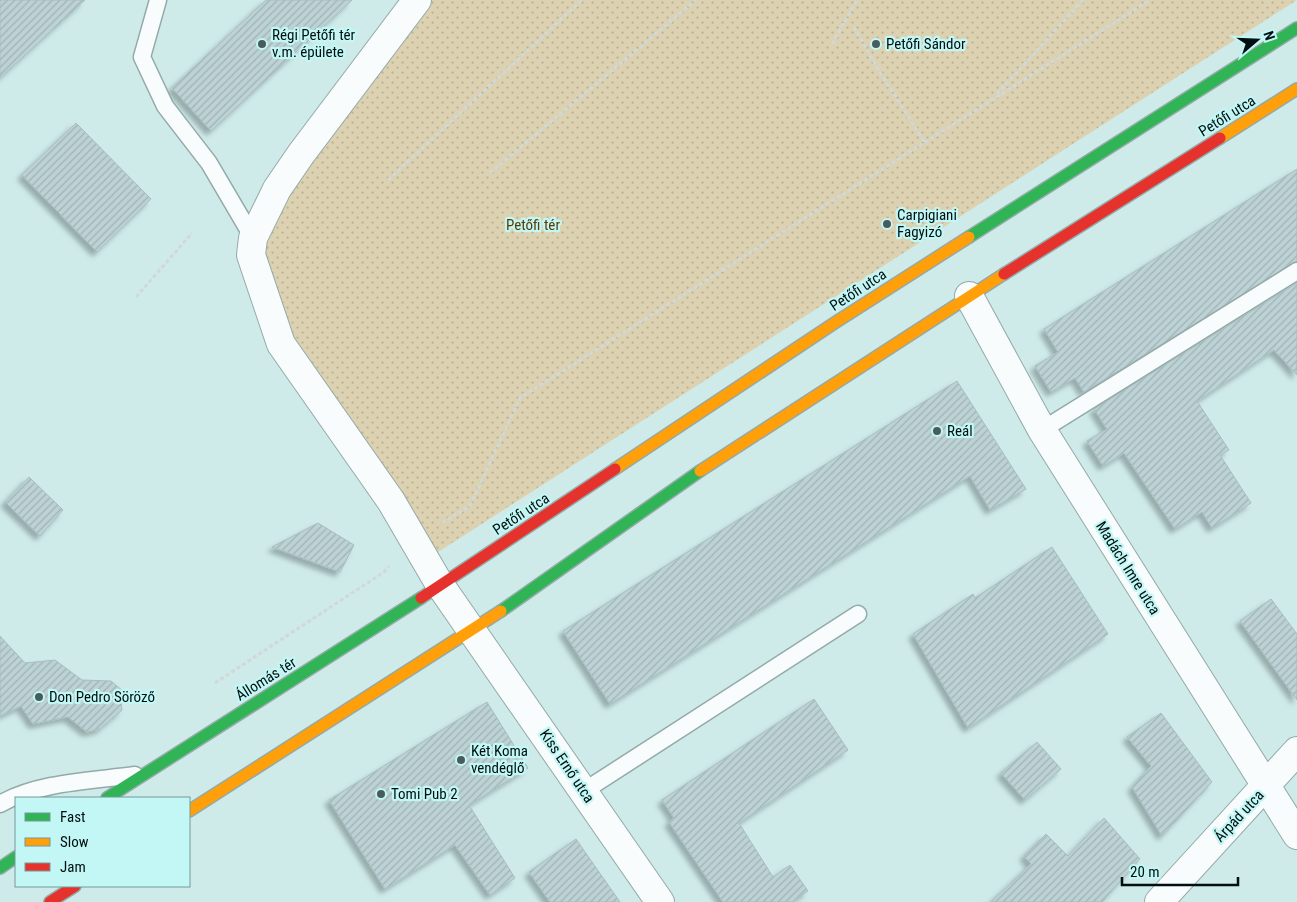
<svg xmlns="http://www.w3.org/2000/svg" width="1297" height="902" viewBox="0 0 1297 902" font-family="'Roboto Condensed',sans-serif">
	<style>
		.park { fill: url(#park-dots) }
		.building { fill: url(#building-hatch); stroke: #a7bdbf; filter: url(#shadow) }
		.lines { fill: none; stroke-linecap: round; stroke-linejoin: round }
		.lane-casing { stroke: #93aaa9; stroke-width: 19 }
		.street-casing { stroke: #93aaa9; stroke-width: 30 }
		.fast-casing { stroke: #93aaa9; stroke-width: 14 }
		.slow-casing { stroke: #93aaa9; stroke-width: 14 }
		.jam-casing { stroke: #93aaa9; stroke-width: 14 }
		.path { stroke: #d0d9d9; stroke-width: 3; stroke-dasharray: 4 2.5; stroke-linecap: butt }
		.lane { stroke: #f8fcfc; stroke-width: 16 }
		.street { stroke: #f8fcfc; stroke-width: 28 }
		.fast { stroke: #30b455; stroke-width: 11 }
		.slow { stroke: #ff9f0a; stroke-width: 11 }
		.jam { stroke: #e5322d; stroke-width: 11 }
		.poi-dot { fill: #485c5c; stroke: #c2f7f5; stroke-width: 2 }
		.labels { text-anchor: middle; stroke-width: 4.5; stroke-linejoin: round; paint-order: stroke }
		.poi-label { font-size: 15px; fill: #000f0f; stroke: #c2f7f5; text-anchor: start }
		.street-label { font-size: 15px; fill: #000f0f; stroke: #c2f7f5 }
		.park-label { font-size: 15px; fill: #5a3b02; stroke: #c2f7f5 }
	</style>
	<defs>
		<pattern id="park-dots" width="8" height="8" patternUnits="userSpaceOnUse" patternTransform="scale(1.25)"><rect width="8" height="8" fill="#dcd1b0"/><path d="M2 2h.1M6 6h.1" fill="none" stroke="#bbb296" stroke-width="1.8" stroke-linecap="round"/></pattern>
		<pattern id="building-hatch" width="6" height="6" patternUnits="userSpaceOnUse" patternTransform="scale(1.25)"><rect width="6" height="6" fill="#bcd2d4"/><path d="M-1 1l2-2M0 6l6-6M5 7l2-2" fill="none" stroke="#a0b3b5"/></pattern>
		<filter id="shadow"><feDropShadow dx="-4.5" dy="4.5" stdDeviation="2.5" flood-color="#0004"/></filter>
	</defs>
	<rect width="100%" height="100%" fill="#ceebea"/>
	<polygon class="park" points="423,0 1297,0 435,554 303,372 258,268 268,215"/>
	<g class="building">
		<polygon points="0,0 85,0 0,78"/>
		<polygon points="266,0 352,0 211,131 172,88"/>
		<polygon points="76,123 151,199 97,252 22,175"/>
		<polygon points="1297,169 1297,261 1084,392 1075,378 1051,392 1035,366 1058,352 1044,329"/>
		<polygon points="1297,283 1297,375 1274,350 1197,401 1229,450 1220,455 1251,503 1212,528 1202,512 1175,529 1124,453 1103,466 1087,441 1107,429 1094,409"/>
		<polygon points="957,381 1026,489 990,510 970,476 610,704 563,631"/>
		<polygon points="29,477 63,510 40,536 5,502"/>
		<polygon points="318,523 354,545 340,572 272,547"/>
		<polygon points="1052,547 1108,634 968,728 913,634 973,594 975,598"/>
		<polygon points="1271,599 1297,634 1297,700 1240,621"/>
		<polygon points="0,636 25,663 55,660 82,680 111,681 124,692 121,702 122,710 100,729 87,732 68,717 33,724 21,706 0,716"/>
		<polygon points="814,699 848,750 739,823 773,877 790,865 808,891 792,902 723,902 669,822 674,818 662,800"/>
		<polygon points="487,702 528,768 469,805 515,878 490,895 455,845 385,889 329,800"/>
		<polygon points="1161,713 1212,782 1162,836 1132,787 1151,766 1127,737"/>
		<polygon points="1037,742 1061,769 1025,800 1001,773"/>
		<polygon points="1104,818 1140,859 1102,902 991,902 1031,864 1024,856 1046,834 1068,856"/>
		<polygon points="576,839 620,902 550,902 529,872"/>
	</g>
	<g class="lines">
		<g class="lane-casing">
			<g id="lane">
				<polyline points="158,0 142,57 165,106 209,163 253,238"/>
				<polyline points="1042,430 1297,271"/>
				<polyline points="584,791 858,614"/>
				<path d="M0,804C38,782 91,781 135,775"/>
			</g>
		</g>
		<g class="street-casing">
			<g id="street">
				<polyline points="417,0 301,154 277,189 253,238 251,255 281,344 391,501 440,585 660,902"/>
				<polyline points="969,296 1042,430 1297,835"/>
				<polyline points="1159,902 1297,751"/>
			</g>
		</g>
		<g class="fast-casing">
			<g id="fast">
				<polyline points="969,237 1297,28"/>
				<polyline points="501,611 700,471"/>
				<polyline points="107,798 421,598"/>
				<polyline points="0,868 16,857"/>
			</g>
		</g>
		<g class="slow-casing">
			<g id="slow">
				<polyline points="1220,138 1297,89"/>
				<polyline points="615,469 836,322 969,237"/>
				<polyline points="700,471 1004,274"/>
				<polyline points="189,811 501,611"/>
			</g>
		</g>
		<g class="jam-casing">
			<g id="jam">
				<polyline points="1004,274 1220,138"/>
				<polyline points="421,598 615,469"/>
				<polyline points="50,902 75,886"/>
			</g>
		</g>
		<g class="path">
			<polyline points="854,27 878,69 925,143"/>
			<polyline points="832,44 857,0"/>
			<polyline points="997,94 1083,0"/>
			<polyline points="490,173 696,0"/>
			<polyline points="388,180 582,0"/>
			<polyline points="136,297 192,233"/>
			<polyline points="442,523 470,506 520,398 1150,0"/>
			<polyline points="215,683 384,572 389,566"/>
		</g>
		<use href="#lane" class="lane"/>
		<use href="#street" class="street"/>
		<use href="#fast" class="fast"/>
		<use href="#slow" class="slow"/>
		<use href="#jam" class="jam"/>
	</g>
	<g class="poi-dot">
		<circle cx="262" cy="44" r="5"/>
		<circle cx="876" cy="44" r="5"/>
		<circle cx="887" cy="224" r="5"/>
		<circle cx="937" cy="431" r="5"/>
		<circle cx="39" cy="697" r="5"/>
		<circle cx="461" cy="760" r="5"/>
		<circle cx="381" cy="794" r="5"/>
	</g>
	<g class="labels">
		<g class="poi-label">
			<text x="272" y="40">Régi Petőfi tér<tspan x="272" dy="17">v.m. épülete</tspan></text>
			<text x="886" y="49">Petőfi Sándor</text>
			<text x="897" y="220">Carpigiani<tspan x="897" dy="17">Fagyizó</tspan></text>
			<text x="947" y="436">Reál</text>
			<text x="49" y="702">Don Pedro Söröző</text>
			<text x="471" y="756">Két Koma<tspan x="471" dy="17">vendéglő</tspan></text>
			<text x="391" y="799">Tomi Pub 2</text>
		</g>
		<g class="street-label">
			<text transform="translate(1227 116) rotate(-32)" y="5">Petőfi utca</text>
			<text transform="translate(858 290) rotate(-33)" y="5">Petőfi utca</text>
			<text transform="translate(521 514) rotate(-33)" y="5">Petőfi utca</text>
			<text transform="translate(1128 568) rotate(58)" y="5">Madách Imre utca</text>
			<text transform="translate(266 679) rotate(-32)" y="5">Állomás tér</text>
			<text transform="translate(567 766) rotate(56)" y="5">Kiss Ernő utca</text>
			<text transform="translate(1239 816) rotate(-47)" y="5">Árpád utca</text>
		</g>
		<g class="park-label">
			<text x="533" y="230">Petőfi tér</text>
		</g>
	</g>
	<rect x="15" y="797" width="175" height="90" fill="#c2f7f5" stroke="#749a99"/>
	<rect x="25" y="813" width="25" height="8" fill="#30b455" stroke="#749a99"/>
	<text x="60" y="822" font-size="15" fill="#000f0f">Fast</text>
	<rect x="25" y="838" width="25" height="8" fill="#ff9f0a" stroke="#749a99"/>
	<text x="60" y="847" font-size="15" fill="#000f0f">Slow</text>
	<rect x="25" y="863" width="25" height="8" fill="#e5322d" stroke="#749a99"/>
	<text x="60" y="872" font-size="15" fill="#000f0f">Jam</text>
	<g transform="translate(1257 40) rotate(71)" stroke="#c2f7f5" stroke-width="4" paint-order="stroke">
	<path d="M0-4L9 19L0 12L-9 19Z" fill="#000f0f"/>
	<text y="-8" font-size="14" font-weight="bold" text-anchor="middle" fill="#000f0f">N</text>
	</g>
	<path d="M1122 877v8h116v-8" fill="none" stroke="#000f0f" stroke-width="2.5"/>
	<text x="1130" y="877" font-size="15" fill="#000f0f" stroke="#c2f7f5" stroke-width="4" paint-order="stroke">20 m</text>
</svg>
